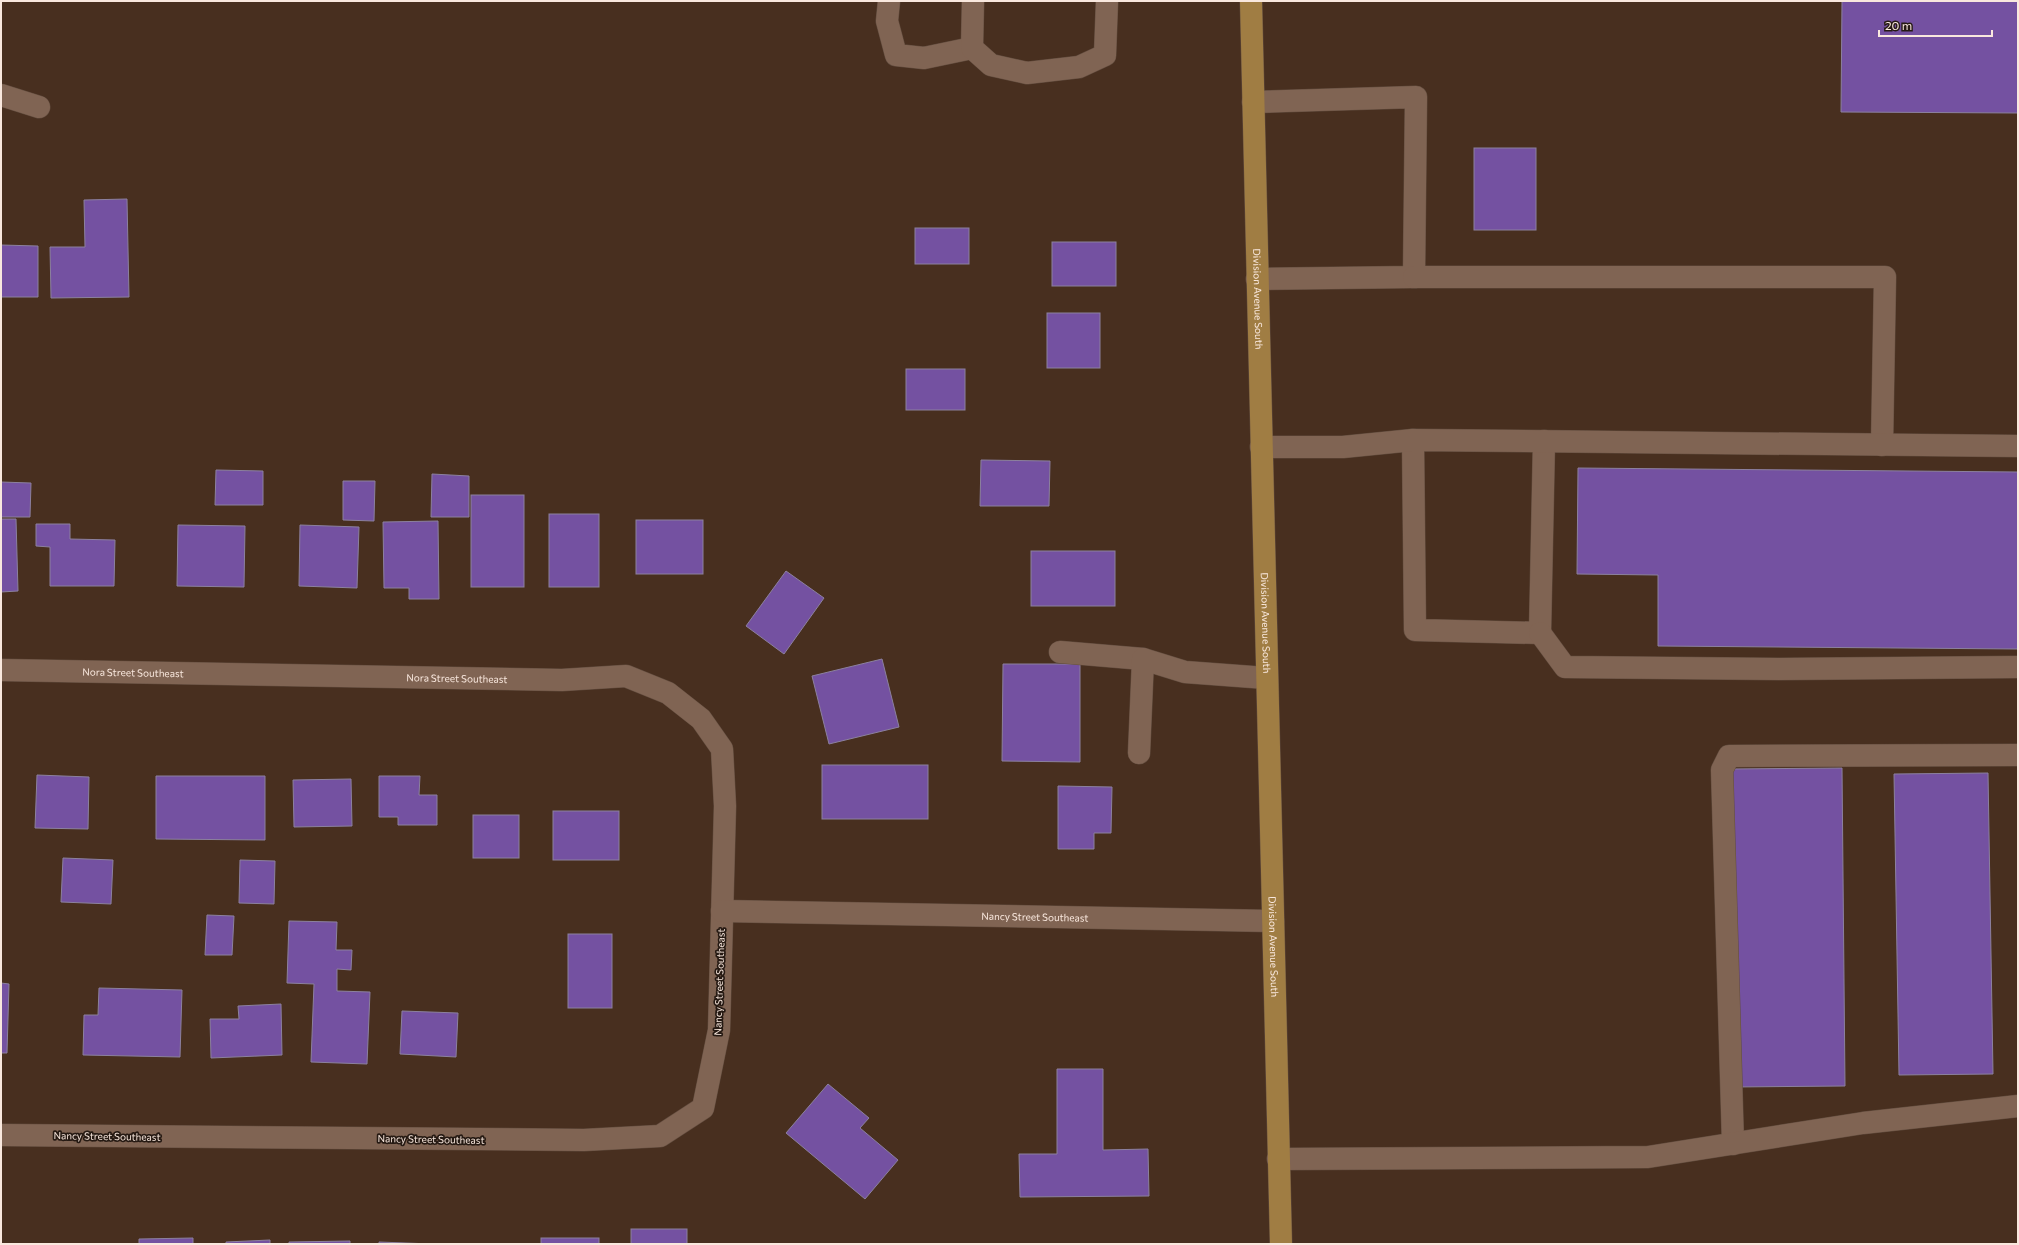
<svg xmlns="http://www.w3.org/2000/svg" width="2019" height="1245" viewBox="0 0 2019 1245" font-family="Commissioner,sans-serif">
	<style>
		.building { fill: #7451a1; stroke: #8c819e }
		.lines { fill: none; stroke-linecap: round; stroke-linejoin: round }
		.lane-casing { stroke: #624d3f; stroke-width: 23 }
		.street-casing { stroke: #624d3f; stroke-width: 23 }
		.primary-casing { stroke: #624d3f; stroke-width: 23 }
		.lane { stroke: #806453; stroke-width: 22 }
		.street { stroke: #806453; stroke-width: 22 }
		.primary { stroke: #a07d43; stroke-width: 22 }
		.labels { text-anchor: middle; stroke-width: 3.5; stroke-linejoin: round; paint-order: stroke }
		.street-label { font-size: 10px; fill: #f9e8de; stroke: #261a13 }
	</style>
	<rect width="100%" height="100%" fill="#482f1f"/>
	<g class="building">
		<polygon points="1842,1 2018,1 2018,113 1841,112"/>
		<rect x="1474" y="148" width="62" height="82"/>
		<polygon points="127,199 129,297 51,298 50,247 85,247 84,200"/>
		<rect x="915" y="228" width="54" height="36"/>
		<rect x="1052" y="242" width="64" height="44"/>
		<polygon points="1,245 38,246 38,297 1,297"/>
		<rect x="1047" y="313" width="53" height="55"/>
		<rect x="906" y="369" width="59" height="41"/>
		<polygon points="981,460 1050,461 1049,506 980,506"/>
		<polygon points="1578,468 2018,472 2018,649 1658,646 1658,575 1577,574"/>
		<polygon points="216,470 263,471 263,505 215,505"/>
		<polygon points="432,474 469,476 469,517 431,517"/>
		<polygon points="343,481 375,481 374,521 343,520"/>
		<polygon points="1,482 31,483 30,517 1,517"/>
		<rect x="471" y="495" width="53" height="92"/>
		<rect x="549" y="514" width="50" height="73"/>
		<polygon points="1,519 16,519 18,591 1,592"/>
		<rect x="636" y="520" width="67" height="54"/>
		<polygon points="438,521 439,599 409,599 409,588 384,588 383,522"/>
		<polygon points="36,524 70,524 70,539 115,540 114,586 50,586 50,547 36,546"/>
		<polygon points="178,525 245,526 244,587 177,586"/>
		<polygon points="300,525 359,527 357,588 299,586"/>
		<rect x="1031" y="551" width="84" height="55"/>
		<polygon points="786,571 824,598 784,654 746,626"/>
		<polygon points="882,659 899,727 829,744 812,676"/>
		<polygon points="1003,664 1080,664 1080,762 1002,761"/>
		<rect x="822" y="765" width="106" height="54"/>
		<polygon points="1842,768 1845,1086 1733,1087 1730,769"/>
		<polygon points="1988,773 1993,1074 1899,1075 1894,774"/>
		<polygon points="37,775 89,777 88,829 35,828"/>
		<polygon points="156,776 265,776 265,840 156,839"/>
		<polygon points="379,776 420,776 419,795 437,795 437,825 398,825 398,817 379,817"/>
		<polygon points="351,779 352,826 294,827 293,780"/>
		<polygon points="1058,786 1112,787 1111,833 1094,833 1094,849 1058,849"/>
		<rect x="553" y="811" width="66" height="49"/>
		<rect x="473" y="815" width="46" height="43"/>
		<polygon points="63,858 113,860 111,904 61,902"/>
		<polygon points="240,860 275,861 274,904 239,903"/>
		<polygon points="207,915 234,916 232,955 205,955"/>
		<polygon points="289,921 337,922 336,950 352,950 351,970 337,969 337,991 370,992 367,1064 311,1062 314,984 287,983"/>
		<rect x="568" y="934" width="44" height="74"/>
		<polygon points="1,983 9,984 7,1053 1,1053"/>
		<polygon points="99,988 182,990 180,1057 83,1055 84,1015 98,1015"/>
		<polygon points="281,1004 282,1055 211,1058 210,1019 239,1019 238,1006"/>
		<polygon points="402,1011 458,1013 456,1057 400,1054"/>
		<polygon points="1057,1069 1103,1069 1103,1150 1148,1149 1149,1196 1020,1197 1019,1154 1057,1154"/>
		<polygon points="828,1084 869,1118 860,1128 898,1160 865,1199 786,1133"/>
		<rect x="631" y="1229" width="56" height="15"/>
		<polygon points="193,1238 193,1244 139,1244 139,1239"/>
		<rect x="541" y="1238" width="58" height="6"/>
		<polygon points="270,1240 270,1244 226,1244 226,1242"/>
		<polygon points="350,1241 350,1244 289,1244 289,1242"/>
		<polygon points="379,1242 432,1244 379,1244"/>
	</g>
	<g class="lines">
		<g class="lane-casing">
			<g id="lane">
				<polyline points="889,1 887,21 896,55 924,58 972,48"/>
				<polyline points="973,1 972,48 991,65 1027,73 1079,67 1105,55 1107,1"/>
				<polyline points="1253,102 1416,97 1414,277 1257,279"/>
				<polyline points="1414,277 1885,277 1882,445"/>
				<polyline points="1413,440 1415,630 1540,633 1544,441"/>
				<polyline points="1261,447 1343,447 1413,440 2018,446"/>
				<polyline points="1540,633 1565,667 1779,669 2018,667"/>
				<polyline points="1060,652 1143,659"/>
				<polyline points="1139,753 1143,659 1185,672 1266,678"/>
				<polyline points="1733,1144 1722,770 1729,756 2018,755"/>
				<polyline points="1278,1159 1648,1157 1863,1123 2018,1106"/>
			</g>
		</g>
		<g class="street-casing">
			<g id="street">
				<polyline points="1,95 39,107"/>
				<path id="s1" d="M1,670L562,680L626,676L668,693L701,719L722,749L725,806L719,1030L703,1108L660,1136L584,1140L1,1135"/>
				<path id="s2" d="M722,911L1273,921"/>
			</g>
		</g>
		<g class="primary-casing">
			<g id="primary">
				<path id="s3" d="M1251,1L1281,1244"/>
			</g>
		</g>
		<use href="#lane" class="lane"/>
		<use href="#street" class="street"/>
		<use href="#primary" class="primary"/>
	</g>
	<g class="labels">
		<g class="street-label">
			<text dy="4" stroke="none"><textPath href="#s3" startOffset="298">Division Avenue South</textPath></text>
			<text dy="4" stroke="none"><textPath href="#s3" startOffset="622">Division Avenue South</textPath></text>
			<text dy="4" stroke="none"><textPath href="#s1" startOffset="132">Nora Street Southeast</textPath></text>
			<text dy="4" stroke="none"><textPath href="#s1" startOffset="456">Nora Street Southeast</textPath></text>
			<text dy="4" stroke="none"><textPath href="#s2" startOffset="313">Nancy Street Southeast</textPath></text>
			<text dy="4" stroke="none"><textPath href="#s3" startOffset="946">Division Avenue South</textPath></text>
			<text transform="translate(719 982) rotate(-88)" y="4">Nancy Street Southeast</text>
			<text transform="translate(107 1136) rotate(1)" y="4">Nancy Street Southeast</text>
			<text transform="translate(431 1139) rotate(1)" y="4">Nancy Street Southeast</text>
		</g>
	</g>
	<rect width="2019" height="1245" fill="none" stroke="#f9e8de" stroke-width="4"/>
	<path d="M1879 30v6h113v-6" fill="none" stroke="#f9e8de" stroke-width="2"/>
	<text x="1885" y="30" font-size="12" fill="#f9e8de" stroke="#261a13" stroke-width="3" paint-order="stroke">20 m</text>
</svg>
